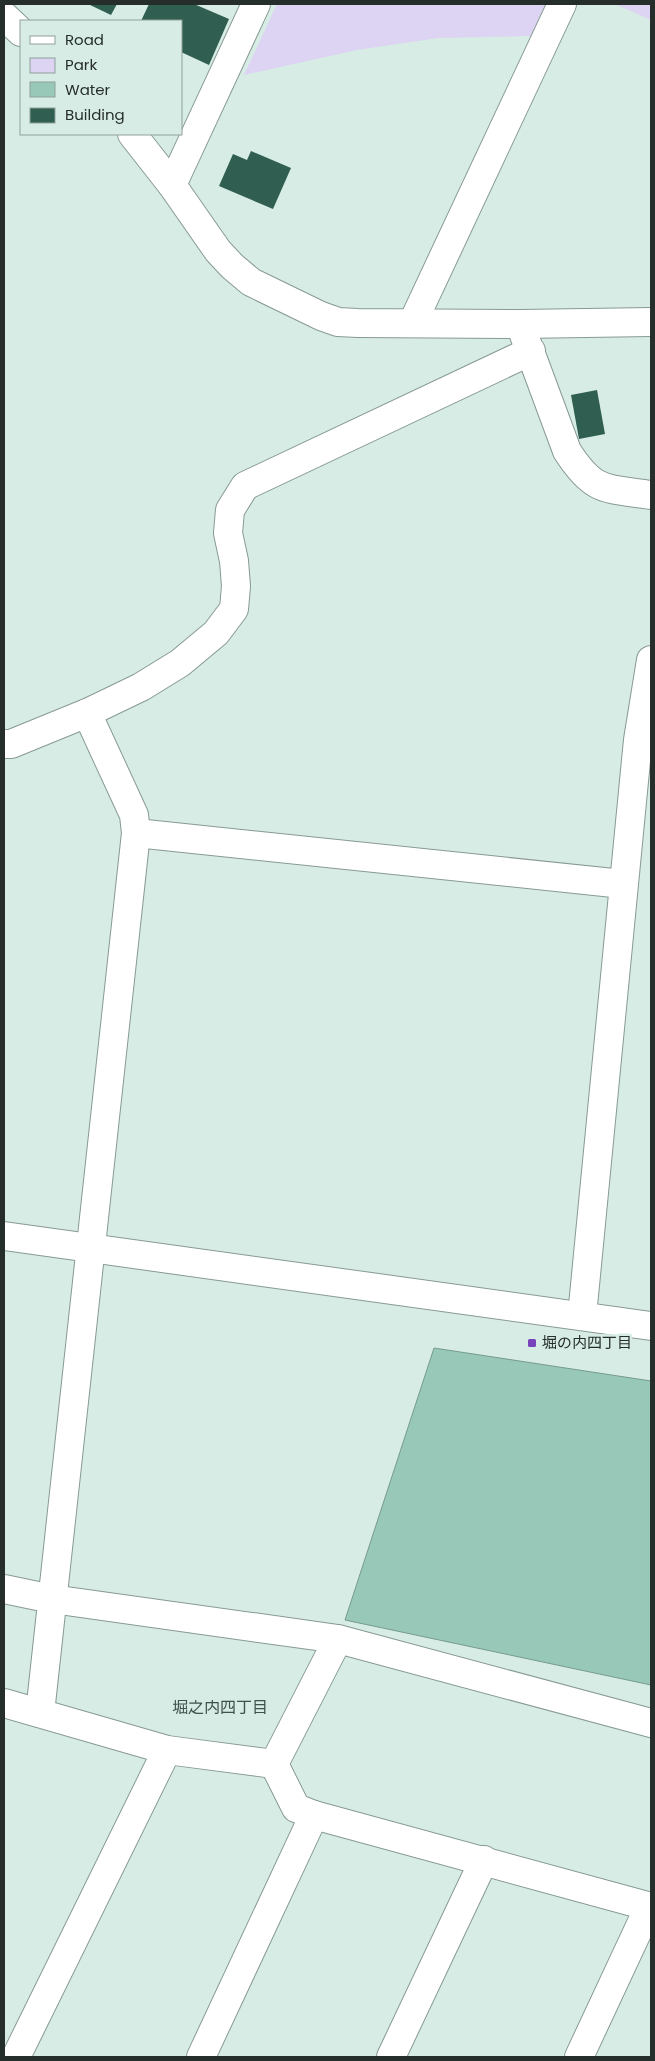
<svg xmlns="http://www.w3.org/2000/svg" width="655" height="2061" viewBox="0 0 655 2061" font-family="Poppins,'Noto Sans JP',sans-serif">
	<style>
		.green { fill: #ddd3f2 }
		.water { fill: #98c8b8; stroke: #769a8e }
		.building { fill: #305e50 }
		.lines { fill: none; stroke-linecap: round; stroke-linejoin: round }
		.minor-casing { stroke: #879a93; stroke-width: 30 }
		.minor { stroke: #fff; stroke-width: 28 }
		.poi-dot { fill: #7744bc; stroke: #d7ece4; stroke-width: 2 }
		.labels { text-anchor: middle; stroke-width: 5; stroke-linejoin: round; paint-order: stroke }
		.poi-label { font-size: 15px; fill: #262e2b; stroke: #d7ece4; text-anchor: start }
		.neighbourhood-label { font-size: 16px; fill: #3f514b; stroke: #d7ece4 }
	</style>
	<rect width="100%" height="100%" fill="#d7ece4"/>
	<g class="green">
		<polygon points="277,4 546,4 531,36 438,38 357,50 244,75"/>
		<polygon points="615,4 651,4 651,20"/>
	</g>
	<polygon class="water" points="434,1348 651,1381 651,1685 345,1620"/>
	<g class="building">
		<polygon points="88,4 117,4 111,15"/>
		<polygon points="149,4 194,4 229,19 209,65 181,52 181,21 141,21"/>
		<polygon points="251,151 291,168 273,209 219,186 233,154 247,160"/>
		<polygon points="597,390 605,434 579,439 571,395"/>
	</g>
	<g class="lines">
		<g class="minor-casing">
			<g id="minor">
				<polyline points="4,16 21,32"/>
				<polyline points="132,134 172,185 218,251 232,266 251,282 321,316 338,322 358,323 520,324 651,322"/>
				<polyline points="172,185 256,4"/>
				<polyline points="413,322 562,4"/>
				<path d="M524,335L567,451C594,493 605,488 651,495"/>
				<polyline points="4,744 11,744 87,713 141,687 180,663 216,633 234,609 236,586 234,561 228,533 230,510 245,486 531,351"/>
				<polyline points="136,833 623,884"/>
				<polyline points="4,1236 651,1326"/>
				<polyline points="582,1316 638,740 651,660"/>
				<polyline points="4,1589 52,1599 338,1639"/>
				<polyline points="4,1703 167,1750 274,1764"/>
				<polyline points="40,1713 136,833 134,815 87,713"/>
				<polyline points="274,1764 338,1639 651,1723"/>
				<polyline points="274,1764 296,1808 314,1815 651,1907"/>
				<polyline points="16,2057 167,1750"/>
				<polyline points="201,2057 314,1815"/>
				<polyline points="391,2057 484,1860"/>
				<polyline points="579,2057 649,1907"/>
			</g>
		</g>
		<use href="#minor" class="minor"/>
	</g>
	<rect class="poi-dot" x="527" y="1338" width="10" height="10" rx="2.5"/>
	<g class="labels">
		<g class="poi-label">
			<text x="542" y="1348">堀の内四丁目</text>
		</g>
		<g class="neighbourhood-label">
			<text x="220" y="1713">堀之内四丁目</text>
		</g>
	</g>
	<rect width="655" height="2061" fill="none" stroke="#262e2b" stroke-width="10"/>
	<rect x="20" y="20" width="162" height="115" fill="#d7ece4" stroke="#90a09a"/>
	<rect x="30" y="36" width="25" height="8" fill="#ffffff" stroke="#90a09a"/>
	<text x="65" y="45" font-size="15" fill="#262e2b">Road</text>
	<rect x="30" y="58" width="25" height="15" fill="#ddd3f2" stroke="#90a09a"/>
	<text x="65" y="70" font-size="15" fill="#262e2b">Park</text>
	<rect x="30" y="82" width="25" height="15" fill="#98c8b8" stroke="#90a09a"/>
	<text x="65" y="95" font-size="15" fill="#262e2b">Water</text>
	<rect x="30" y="108" width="25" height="15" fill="#305e50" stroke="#90a09a"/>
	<text x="65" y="120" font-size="15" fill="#262e2b">Building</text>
</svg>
